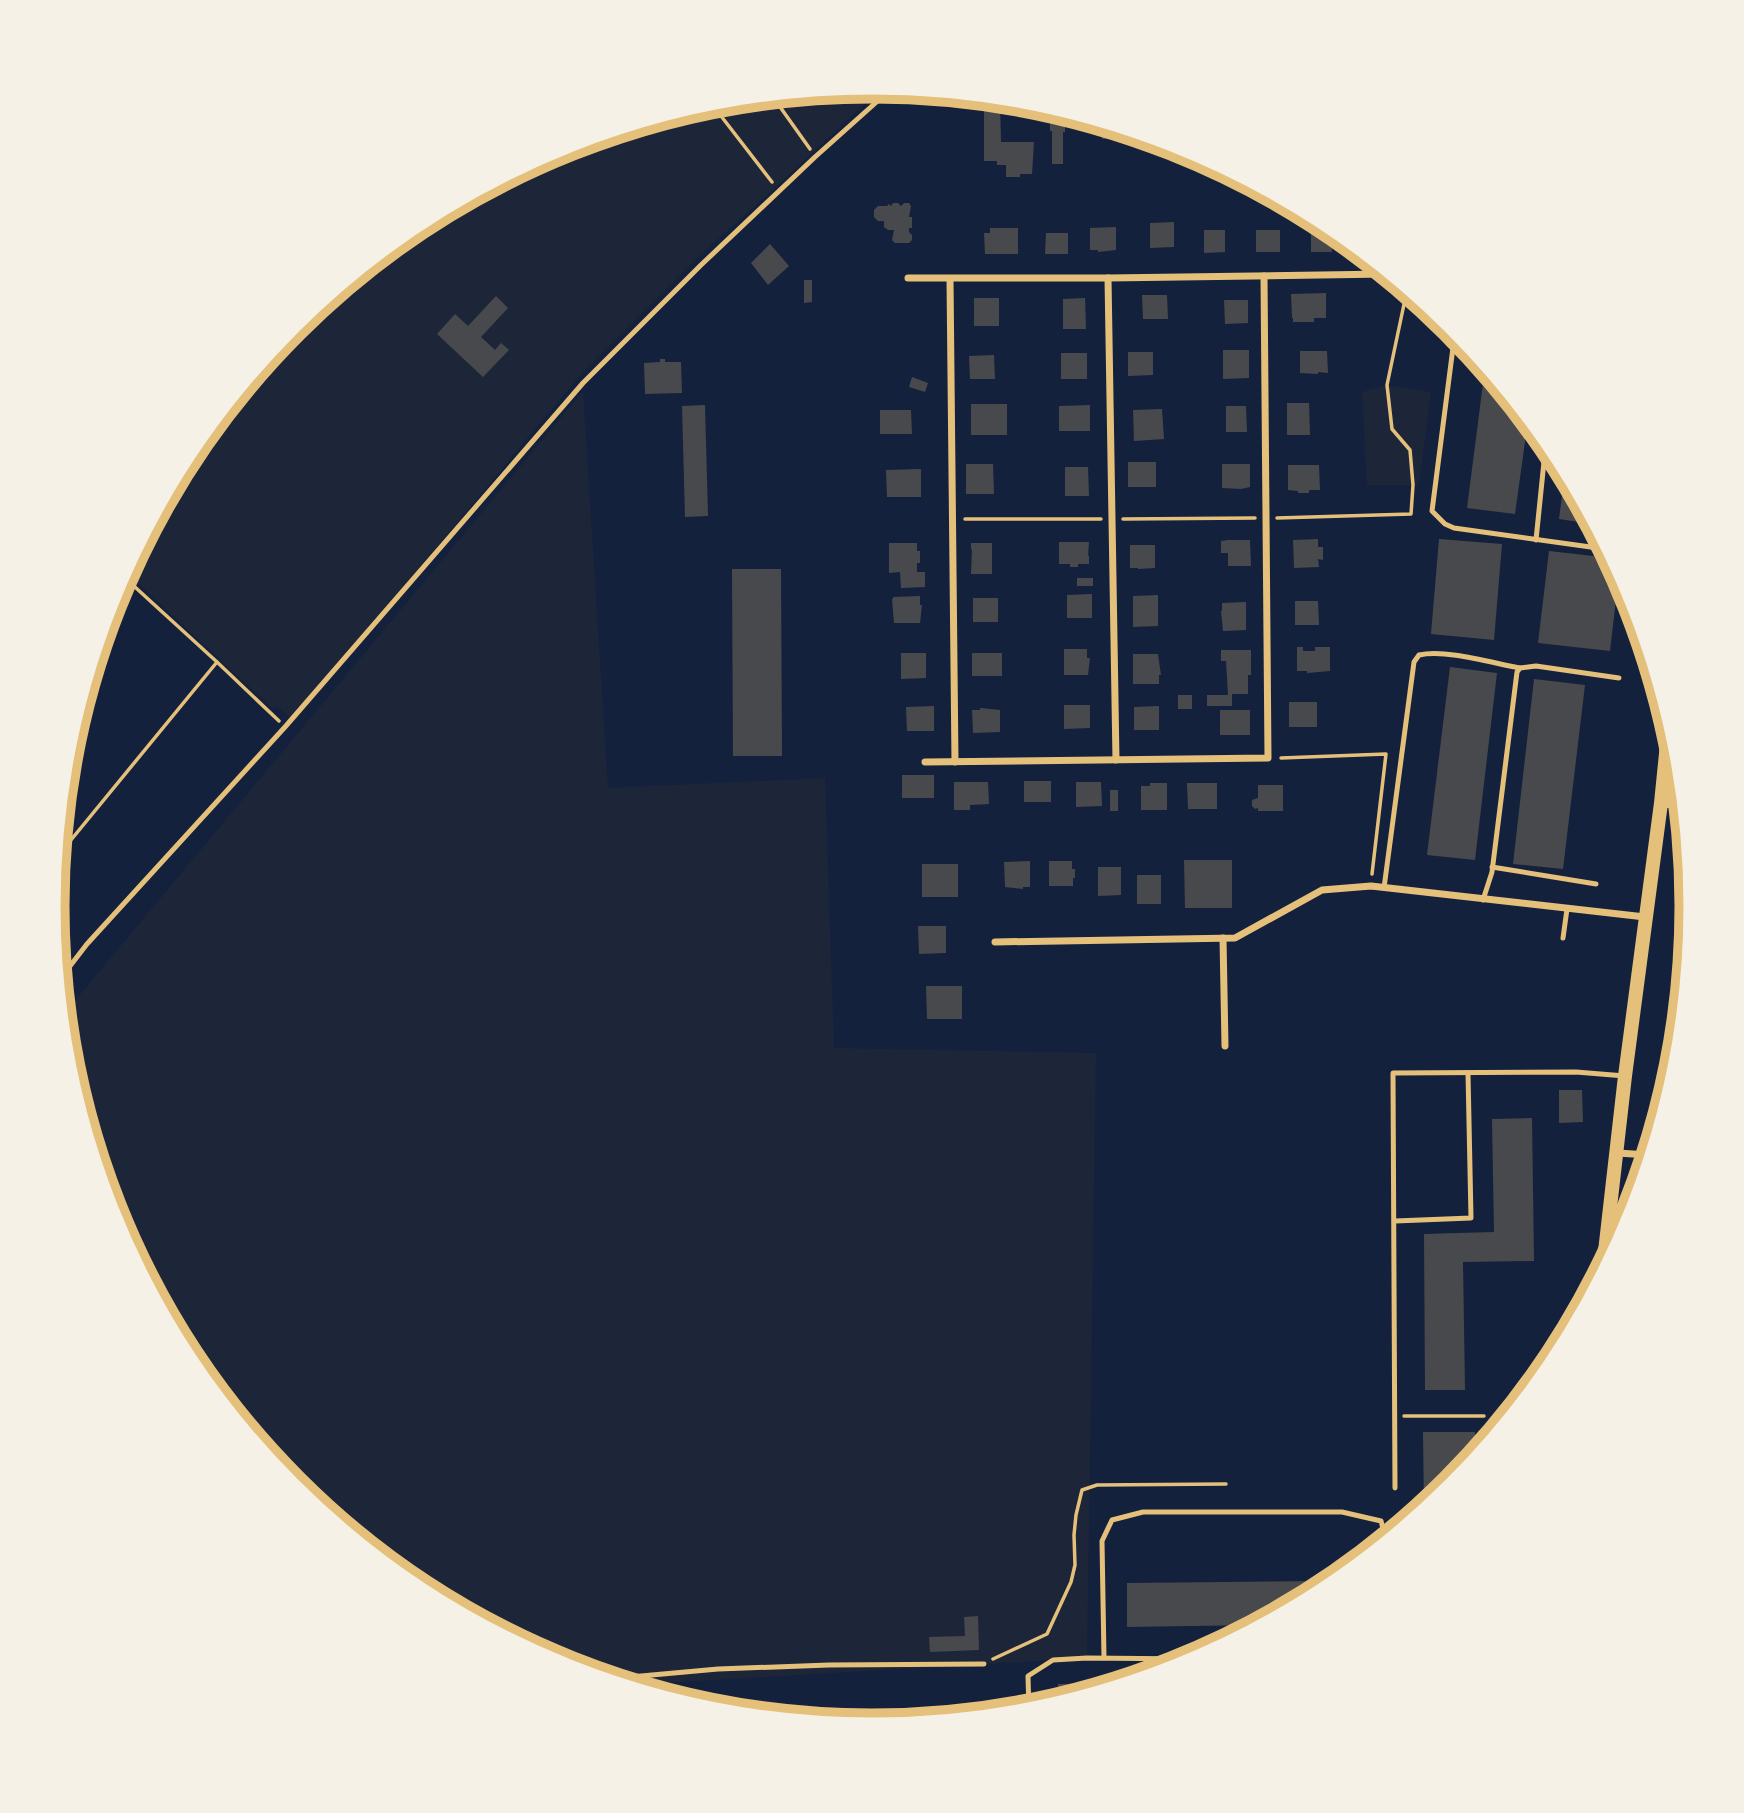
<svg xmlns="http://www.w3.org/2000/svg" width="1744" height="1813" viewBox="0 0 1744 1813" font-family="'Work Sans',sans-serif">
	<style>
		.green { fill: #1d2539 }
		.building { fill: #48494c }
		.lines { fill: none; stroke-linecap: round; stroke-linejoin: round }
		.path { stroke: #e5c07b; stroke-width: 3.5 }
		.service { stroke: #e5c07b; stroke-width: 5 }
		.minor { stroke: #e5c07b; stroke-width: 7 }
		.secondary { stroke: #e5c07b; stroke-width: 14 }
		.rim { fill: none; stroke: #e5c07b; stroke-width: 9 }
	</style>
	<rect width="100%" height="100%" fill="#14213d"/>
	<g class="green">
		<polygon points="872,87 881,88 785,179 696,259 582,373 292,720 277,706 273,709 126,572 191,451 293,327 417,225 559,149 713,103"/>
		<polygon points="1387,385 1431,392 1419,485 1367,485 1362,392"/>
		<polygon points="583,391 608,788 825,778 834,1048 1096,1053 1087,1658 629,1685 558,1663 416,1588 292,1486 190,1361 115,1220 68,1066 63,1015"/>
	</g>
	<g class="building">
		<polygon points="984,98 1000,100 1001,142 1034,142 1032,174 1020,174 1020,177 1006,177 1006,165 997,165 997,161 984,161"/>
		<polygon points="1048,108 1065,113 1065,132 1063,132 1063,164 1052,164 1052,131 1050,131 1050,116 1048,116"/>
		<polygon points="1102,132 1119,132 1119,138 1102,139"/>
		<polygon points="893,203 898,203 901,206 904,203 909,203 911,206 909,217 912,217 912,228 909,228 909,232 912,235 912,240 909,243 895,243 892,240 894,230 888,230 884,227 884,221 878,221 874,217 874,210 878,206 887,206 889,204 891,206"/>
		<polygon points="1174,222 1174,247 1150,248 1150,223"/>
		<polygon points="1116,227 1116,250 1098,252 1098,250 1090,250 1090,228"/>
		<polygon points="990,228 1018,228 1018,254 985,254 984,233 990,233"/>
		<polygon points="1204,230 1225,230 1225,252 1204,253"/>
		<rect x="1256" y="230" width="24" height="22"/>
		<rect x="1311" y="230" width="21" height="22"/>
		<polygon points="1046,233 1068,233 1068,254 1045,254"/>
		<polygon points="770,244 789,266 768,285 751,263"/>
		<polygon points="804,280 812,280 812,302 804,303"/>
		<polygon points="1326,293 1326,318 1314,318 1314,322 1293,322 1293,318 1292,318 1291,294"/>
		<polygon points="1142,295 1167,295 1168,319 1143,319"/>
		<polygon points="496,296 508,308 481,337 495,350 501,343 509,350 483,377 437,334 455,314 468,326"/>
		<rect x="974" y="298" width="25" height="28"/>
		<polygon points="1085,298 1086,329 1063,329 1063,299"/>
		<polygon points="1224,300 1248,300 1248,323 1225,324"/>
		<polygon points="1223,350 1249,350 1249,378 1223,379"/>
		<polygon points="1300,351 1327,351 1328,373 1318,372 1318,374 1300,373"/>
		<polygon points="1128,352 1153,352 1153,375 1128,376"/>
		<rect x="1061" y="353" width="26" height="26"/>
		<polygon points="994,355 995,379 970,379 969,356"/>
		<polygon points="660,359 665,359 665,362 681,362 682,393 645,394 644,363 660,362"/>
		<polygon points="1485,368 1528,420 1515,514 1467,508"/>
		<polygon points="912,377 928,383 925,392 909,387"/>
		<polygon points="1287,403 1309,403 1310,435 1287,435"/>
		<rect x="971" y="404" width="36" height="31"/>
		<polygon points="705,405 708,516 685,517 682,406"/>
		<polygon points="1090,405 1090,431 1059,431 1059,406"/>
		<polygon points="1226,406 1246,406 1247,432 1226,432"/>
		<polygon points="1162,409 1164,439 1134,441 1133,410"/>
		<polygon points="880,410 911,410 912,434 880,434"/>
		<rect x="1128" y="462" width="28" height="25"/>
		<polygon points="966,464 993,464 994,494 966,494"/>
		<polygon points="1222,464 1250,464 1250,487 1241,489 1222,488"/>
		<polygon points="1288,465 1319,465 1320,490 1309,490 1309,493 1298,493 1298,491 1288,490"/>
		<polygon points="1065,467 1088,467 1089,496 1065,496"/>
		<polygon points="921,469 921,497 887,497 886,470"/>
		<polygon points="1565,473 1592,524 1559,519"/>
		<polygon points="1318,539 1318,547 1323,547 1323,560 1318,559 1319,567 1294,568 1293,540"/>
		<polygon points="1439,539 1502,544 1494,640 1431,634"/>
		<polygon points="1228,540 1250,540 1251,566 1228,566 1228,553 1221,553 1221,541"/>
		<polygon points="1059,542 1089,542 1088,556 1089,555 1089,564 1078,564 1078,567 1070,567 1070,564 1059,564"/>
		<polygon points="889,543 917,543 917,551 920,551 920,563 917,563 917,572 925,572 925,587 901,588 900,572 889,573"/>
		<polygon points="971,543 992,543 992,574 971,574 972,549 971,550"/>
		<polygon points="1130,545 1155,545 1155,568 1138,569 1138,568 1130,568"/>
		<polygon points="1549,551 1611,558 1619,574 1610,651 1538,643"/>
		<polygon points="732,569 781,569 782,756 733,756"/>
		<rect x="1077" y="578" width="16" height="8"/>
		<polygon points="1092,594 1092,618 1067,618 1067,595"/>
		<polygon points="1158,595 1158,626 1133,627 1133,596"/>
		<polygon points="920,596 920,605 922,605 920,623 894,623 892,599 893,599 893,597"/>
		<rect x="973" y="598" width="25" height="24"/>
		<polygon points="1295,601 1318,601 1319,625 1295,625"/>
		<polygon points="1246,602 1246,630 1223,631 1221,611 1222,611 1222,603"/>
		<polygon points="1297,647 1303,647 1303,651 1315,651 1315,647 1330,647 1330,671 1307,673 1307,671 1297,671"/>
		<polygon points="1064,649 1087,649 1087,658 1090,658 1088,675 1064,675"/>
		<polygon points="1221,650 1251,650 1251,675 1248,675 1248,694 1232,694 1232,706 1207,706 1207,695 1228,695 1226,661 1221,661"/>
		<polygon points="901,653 926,653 926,678 901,679"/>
		<rect x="972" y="653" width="30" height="23"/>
		<polygon points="1133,654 1158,654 1161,675 1159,675 1159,684 1133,684"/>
		<polygon points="1450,667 1497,673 1475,860 1427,855"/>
		<polygon points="1534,679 1585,685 1563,869 1513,864"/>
		<rect x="1178" y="695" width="14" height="14"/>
		<rect x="1289" y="702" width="28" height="25"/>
		<polygon points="1064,705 1090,705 1090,728 1064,729"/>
		<polygon points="934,706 934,731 907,731 906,707"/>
		<polygon points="1159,706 1159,730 1134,730 1134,707"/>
		<polygon points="980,708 1000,710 1000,732 973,733 972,710 980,710"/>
		<rect x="1220" y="710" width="30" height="25"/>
		<rect x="902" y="775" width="32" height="23"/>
		<rect x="1024" y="781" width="27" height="21"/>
		<polygon points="954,782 988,782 989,804 970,805 970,810 954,810"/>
		<polygon points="1076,782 1101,782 1102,806 1076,807"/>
		<polygon points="1150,783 1167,783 1167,810 1141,810 1141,786 1150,786"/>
		<polygon points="1187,783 1217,783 1217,809 1188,809"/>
		<polygon points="1258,785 1283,785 1283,811 1258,811 1258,808 1255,809 1252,806 1252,800 1258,798"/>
		<rect x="1110" y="790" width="8" height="21"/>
		<polygon points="1184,860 1232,860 1232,908 1185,908"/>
		<polygon points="1030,861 1030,887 1023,887 1023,889 1005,887 1004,862"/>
		<polygon points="1049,861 1072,861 1072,869 1075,869 1075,878 1073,878 1073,886 1049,886"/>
		<rect x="922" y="864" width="36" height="33"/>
		<polygon points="1098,867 1121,867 1121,895 1098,896"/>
		<rect x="1137" y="875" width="24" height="29"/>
		<polygon points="918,926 946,926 946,953 919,954"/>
		<polygon points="926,986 962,986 962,1019 927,1019"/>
		<polygon points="1559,1090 1582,1090 1583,1122 1559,1123"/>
		<polygon points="1532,1118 1534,1261 1463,1262 1465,1390 1425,1390 1424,1234 1494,1232 1492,1119"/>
		<polygon points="1423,1432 1475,1432 1475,1458 1451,1486 1424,1509"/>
		<polygon points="1321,1581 1321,1591 1257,1625 1127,1627 1127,1583"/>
		<polygon points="978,1616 979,1650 930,1652 929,1637 965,1636 964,1617"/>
		<polygon points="1119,1683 1119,1684 1058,1702 1058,1684"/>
	</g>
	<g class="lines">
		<g class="path">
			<polyline points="773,97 810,149"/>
			<polyline points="711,103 772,182"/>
			<polyline points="1277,518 1411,514 1413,485 1410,450 1392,429 1387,385 1407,290"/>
			<polyline points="965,519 1101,519"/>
			<polyline points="1123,519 1255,518"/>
			<polyline points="124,577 217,662 279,721"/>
			<polyline points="1281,758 1386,754 1372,874"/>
			<polyline points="57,857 217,662"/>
			<polyline points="1404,1416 1484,1416"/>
			<polyline points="993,1659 1047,1634 1071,1582 1075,1565 1074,1535 1076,1515 1082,1490 1097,1485 1226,1484"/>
		</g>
		<g class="service">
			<polyline points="1455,332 1432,511 1445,524 1454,528 1605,549"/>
			<polyline points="1536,540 1546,442"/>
			<polyline points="1492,867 1596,884"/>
			<path d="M1384,888L1414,662L1419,655C1446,649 1492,663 1520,668"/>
			<polyline points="1483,900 1492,872 1517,672 1520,668 1536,666 1619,678"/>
			<polyline points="1563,938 1567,909"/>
			<polyline points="60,979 87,944 285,727 583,383 701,265 815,157 891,89"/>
			<polyline points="1395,1221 1471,1218 1468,1073"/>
			<polyline points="1492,1425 1492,1436"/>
			<polyline points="1395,1488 1393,1073 1576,1072 1625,1076"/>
			<polyline points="1104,1658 1102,1541 1112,1520 1143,1512 1342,1512 1381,1521 1386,1540"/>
			<polyline points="608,1679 718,1669 829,1665 984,1664"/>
			<polyline points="1029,1711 1028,1676 1053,1660 1087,1658 1194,1659"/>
		</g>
		<g class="minor">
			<polyline points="908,278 1108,278 1387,274"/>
			<polyline points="1108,278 1116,760"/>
			<polyline points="950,279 955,762"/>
			<polyline points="925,762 1268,758 1264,276"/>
			<polyline points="1661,803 1682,807"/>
			<polyline points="1223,938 1225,1046"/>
			<polyline points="995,942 1235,938 1322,890 1371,886 1645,917"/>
			<polyline points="1617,1153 1649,1155"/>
		</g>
		<polyline class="secondary" points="1603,1269 1625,1076 1661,803 1669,724"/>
	</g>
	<path d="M0 0H1744V1813H0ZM65 906a807 807 0 1 1 1614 0a807 807 0 1 1-1614 0Z" fill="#f6f1e7" fill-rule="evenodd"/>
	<path class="rim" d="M65 906a807 807 0 1 1 1614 0a807 807 0 1 1-1614 0Z"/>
</svg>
